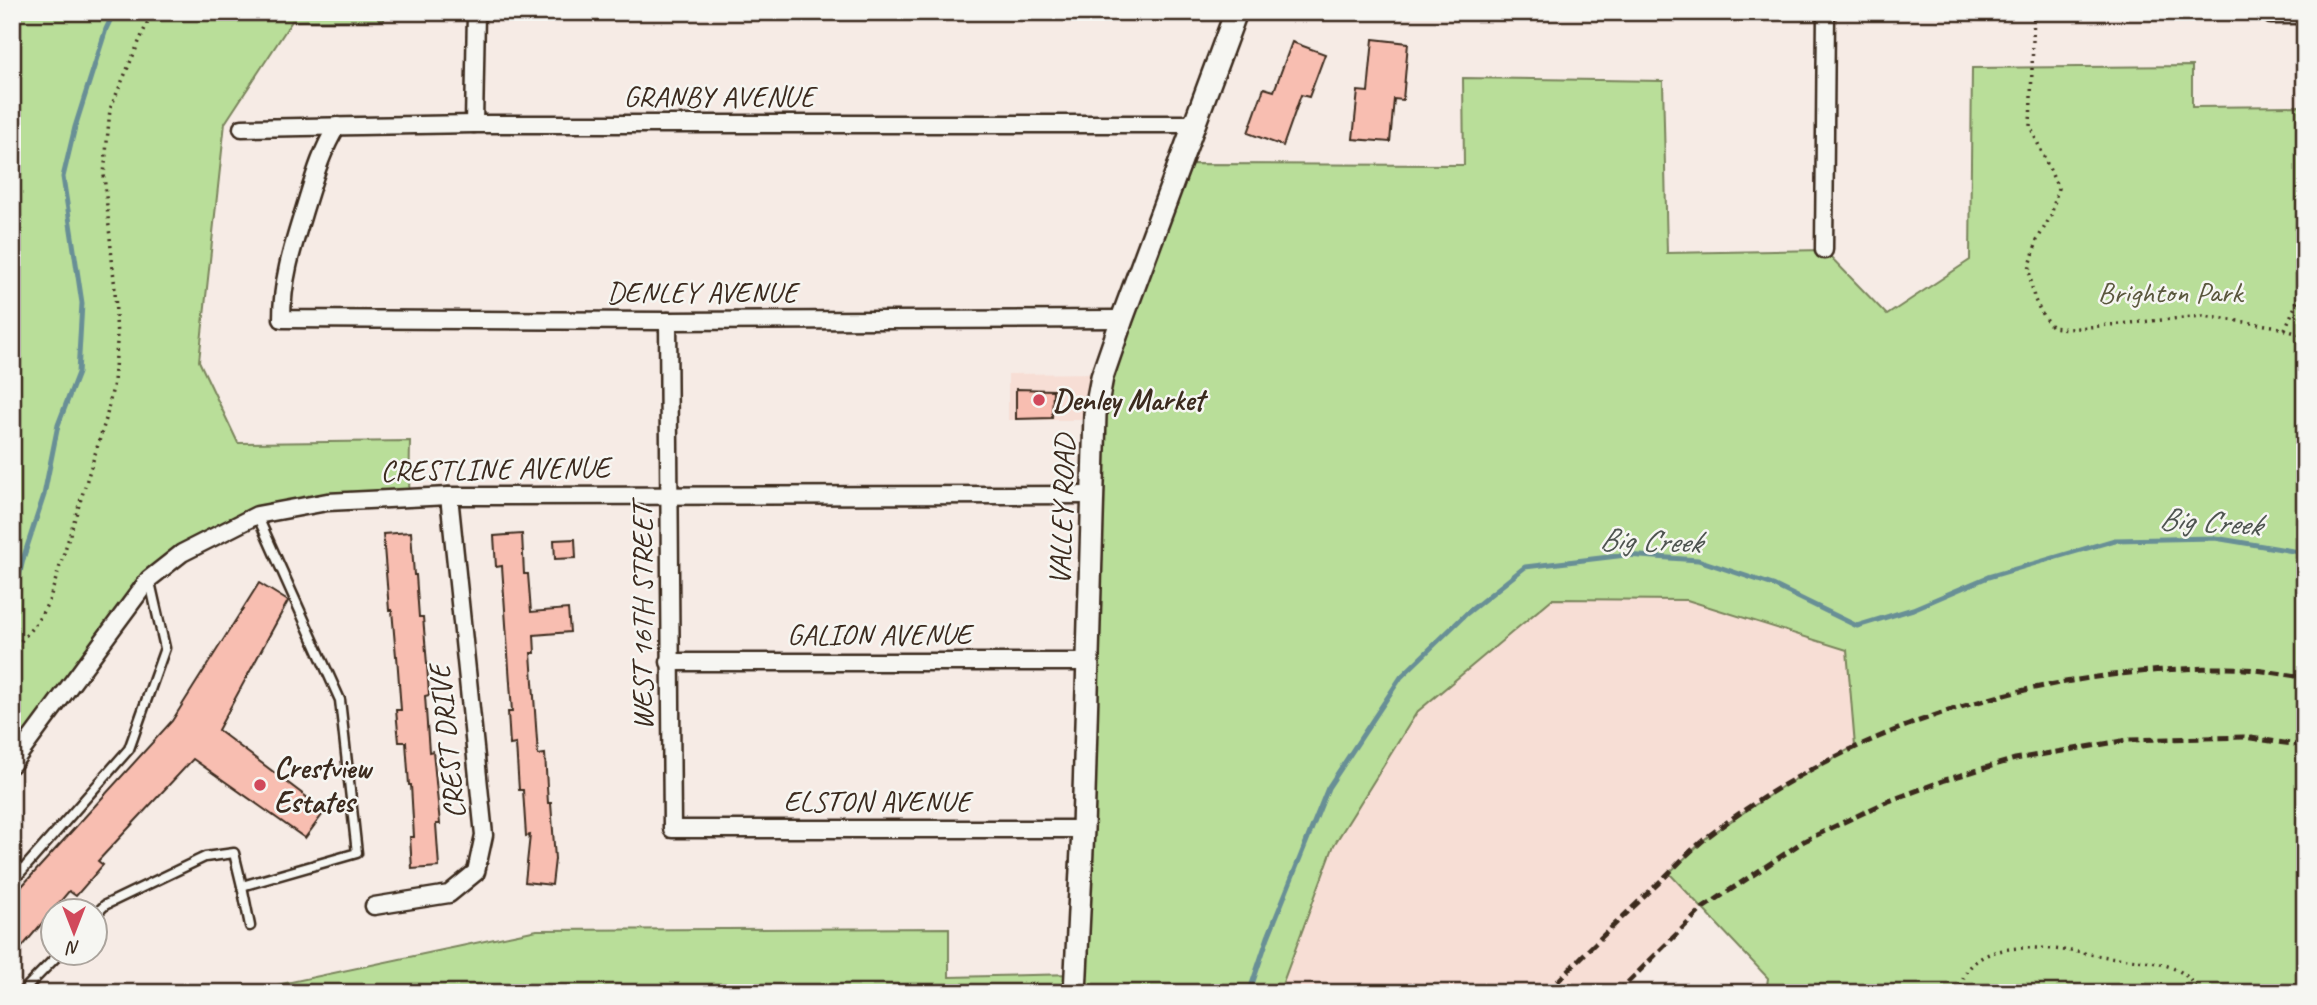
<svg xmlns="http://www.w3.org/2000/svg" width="2317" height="1005" viewBox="0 0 2317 1005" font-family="Caveat,sans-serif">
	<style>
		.built { fill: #f7ded5 }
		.green { fill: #b9de99; stroke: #7a845c; stroke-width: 2 }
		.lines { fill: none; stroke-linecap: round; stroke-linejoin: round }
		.stream { stroke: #688f96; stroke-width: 5 }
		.building { fill: #f8beb1; stroke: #3b2a1e; stroke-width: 2 }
		.lane-casing { stroke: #3b2a1e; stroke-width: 13 }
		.street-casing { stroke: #3b2a1e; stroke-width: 21 }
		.secondary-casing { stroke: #3b2a1e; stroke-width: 26 }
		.path { stroke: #3b2a1e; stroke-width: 3.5; stroke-dasharray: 2 5; stroke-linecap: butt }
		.lane { stroke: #f6f6f2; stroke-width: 8 }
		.street { stroke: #f6f6f2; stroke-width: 16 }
		.secondary { stroke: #f6f6f2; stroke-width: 21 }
		.rail { stroke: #3b2a1e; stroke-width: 5; stroke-dasharray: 10 5; stroke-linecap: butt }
		.poi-dot { fill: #d1495b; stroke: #f6f6f2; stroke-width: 2.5 }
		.labels { text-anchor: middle; stroke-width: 5; stroke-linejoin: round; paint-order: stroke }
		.street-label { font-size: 30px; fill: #3b2a1e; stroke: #f6f6f2 }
		.park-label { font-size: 30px; fill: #5a573d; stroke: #f6f6f2 }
		.poi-label { font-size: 30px; font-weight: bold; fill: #3b2a1e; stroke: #f6f6f2; text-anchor: start }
		.water-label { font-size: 32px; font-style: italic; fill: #4e5450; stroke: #f6f6f2 }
	</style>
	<rect width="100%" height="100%" fill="#f6ebe5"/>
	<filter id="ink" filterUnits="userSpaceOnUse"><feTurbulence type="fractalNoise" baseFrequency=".0143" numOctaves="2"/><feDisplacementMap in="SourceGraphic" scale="14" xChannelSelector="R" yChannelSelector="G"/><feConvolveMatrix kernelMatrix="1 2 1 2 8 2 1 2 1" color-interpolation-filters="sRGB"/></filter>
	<g filter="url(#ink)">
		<g class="built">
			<polygon points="1103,373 1095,420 1008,420 1008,374"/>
			<polygon points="1552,599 1687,600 1847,650 1855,746 1783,786 1706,838 1669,873 1703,908 1617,993 1279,993 1334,845 1417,712"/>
		</g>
		<g class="green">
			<polygon points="12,12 384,12 384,20 292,21 225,123 199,361 238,443 410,441 409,498 257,515 149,579 12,764"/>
			<polygon points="2192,66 2192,107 2305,106 2305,993 1766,993 1768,978 1669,873 1706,838 1783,786 1855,746 1847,650 1687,600 1552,599 1417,712 1334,845 1279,993 239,993 537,930 949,928 949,977 1076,974 1095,414 1181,164 1464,165 1463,78 1663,81 1667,253 1824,250 1887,315 1970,260 1972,68"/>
		</g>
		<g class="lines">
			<g class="stream">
				<polyline points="12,603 24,556 44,495 58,425 78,373 82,303 63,177 75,127 106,29 114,12"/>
				<polyline points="1249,993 1268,937 1328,788 1401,677 1466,614 1525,567 1626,555 1698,560 1773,585 1857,626 1913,609 1988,577 2115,540 2215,538 2305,553"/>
			</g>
		</g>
		<g class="building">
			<polygon points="1373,39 1408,43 1403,100 1394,99 1390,142 1353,139 1358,91 1368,92"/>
			<polygon points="1292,42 1325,54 1309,97 1301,95 1283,146 1248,133 1264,88 1274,91"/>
			<polygon points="1016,389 1053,390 1052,418 1016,419"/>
			<polygon points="411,532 414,575 416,575 419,617 423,617 427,664 429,695 425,696 429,752 433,751 440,824 436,824 439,867 412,869 410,837 414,837 411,785 409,785 406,742 399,742 396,710 401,710 397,656 396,656 392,610 389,610 383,534"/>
			<polygon points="522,534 524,574 528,574 531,612 568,609 570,632 534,635 535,653 531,653 538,755 545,754 548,803 551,803 555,859 552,885 525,882 530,835 526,836 523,790 519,790 516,744 510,745 508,712 512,712 502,566 496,567 494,536"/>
			<polygon points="575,539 576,558 555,559 554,540"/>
			<polygon points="259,583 288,601 218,730 325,811 305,838 193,759 98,861 103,865 76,896 69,891 12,959 12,897 172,721"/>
		</g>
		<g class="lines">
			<g class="lane-casing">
				<g id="lane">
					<polyline points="12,882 129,749 165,648 150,582"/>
					<polyline points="242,886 250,926"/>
					<polyline points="94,916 105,905 205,857 234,853 242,886 357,853 340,700 257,515"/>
					<polyline points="21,993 60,953"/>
				</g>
			</g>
			<g class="street-casing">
				<g id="street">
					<polyline points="2271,12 2271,15 2305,15"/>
					<polyline points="474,124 476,12"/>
					<path d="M337,126C321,152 314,178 305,207C293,246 282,278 282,319L668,321L1122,319"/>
					<polyline points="242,128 474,124 1196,124"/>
					<polyline points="1824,250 1826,12"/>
					<polyline points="668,321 672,829 1083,829"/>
					<polyline points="669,662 1088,662"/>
					<polyline points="12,764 149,579 182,553 257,515 327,502 449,496 1093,495"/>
					<polyline points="374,906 449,894 476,872 484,835 449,496"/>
				</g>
			</g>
			<g class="secondary-casing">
				<polyline id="secondary" points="1075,993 1083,829 1095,414 1102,377 1122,319 1236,12"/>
			</g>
			<g class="path">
				<polyline points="2034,12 2030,126 2058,188 2051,216 2037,240 2029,270 2034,298 2043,316 2052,327 2068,329 2203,316 2273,326 2305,336"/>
				<polyline points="2285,329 2305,284"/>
				<polyline points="12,652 37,622 49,601 106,419 114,382 117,342 115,290 104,175 110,109 152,12"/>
				<path d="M1960,993C1966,927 2067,951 2108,957C2131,960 2161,960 2181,972C2189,977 2194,985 2198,993"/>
			</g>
			<use href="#lane" class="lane"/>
			<use href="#street" class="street"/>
			<use href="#secondary" class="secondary"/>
			<g class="rail">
				<path d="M1547,993C1579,958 1614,925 1649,892C1668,875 1686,854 1706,838C1854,723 2040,668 2226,668C2252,668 2279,674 2305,677"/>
				<polyline points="1617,993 1703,908 1804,841 1884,803 1945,780 2015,759 2128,740 2244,737 2305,746"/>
			</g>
		</g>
	</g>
	<g class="poi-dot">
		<circle cx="1039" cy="400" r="7"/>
		<circle cx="260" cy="785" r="7"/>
	</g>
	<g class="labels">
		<g class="street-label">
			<text x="719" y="106">GRANBY AVENUE</text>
			<text x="702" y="302">DENLEY AVENUE</text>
			<text transform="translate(495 469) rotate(-1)" y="10">CRESTLINE AVENUE</text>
			<text transform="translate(1062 510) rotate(-88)" y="10">VALLEY ROAD</text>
			<text transform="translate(642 617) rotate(-90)" y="10">WEST 16TH STREET</text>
			<text x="879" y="644">GALION AVENUE</text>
			<text transform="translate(447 742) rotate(-96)" y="10">CREST DRIVE</text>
			<text x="877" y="811">ELSTON AVENUE</text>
		</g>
		<g class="park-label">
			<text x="2170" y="302">Brighton Park</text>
		</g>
		<g class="poi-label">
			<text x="1053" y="410">Denley Market</text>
			<text x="274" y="778">Crestview<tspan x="274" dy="34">Estates</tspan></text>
		</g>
		<g class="water-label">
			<text transform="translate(2210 521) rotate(4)" y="11">Big Creek</text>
			<text transform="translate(1650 540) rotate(2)" y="11">Big Creek</text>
		</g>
	</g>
	<rect width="2317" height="1005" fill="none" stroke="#f6f6f2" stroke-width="42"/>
	<rect x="21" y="21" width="2275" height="963" fill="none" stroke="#3b2a1e" stroke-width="2.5" filter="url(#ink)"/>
	<g transform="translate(74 932) rotate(180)"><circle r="33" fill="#f6f6f2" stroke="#aba49d" stroke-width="2"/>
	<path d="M0-5L12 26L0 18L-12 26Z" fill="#d1495b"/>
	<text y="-10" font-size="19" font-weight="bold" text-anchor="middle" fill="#3b2a1e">N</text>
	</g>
</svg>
